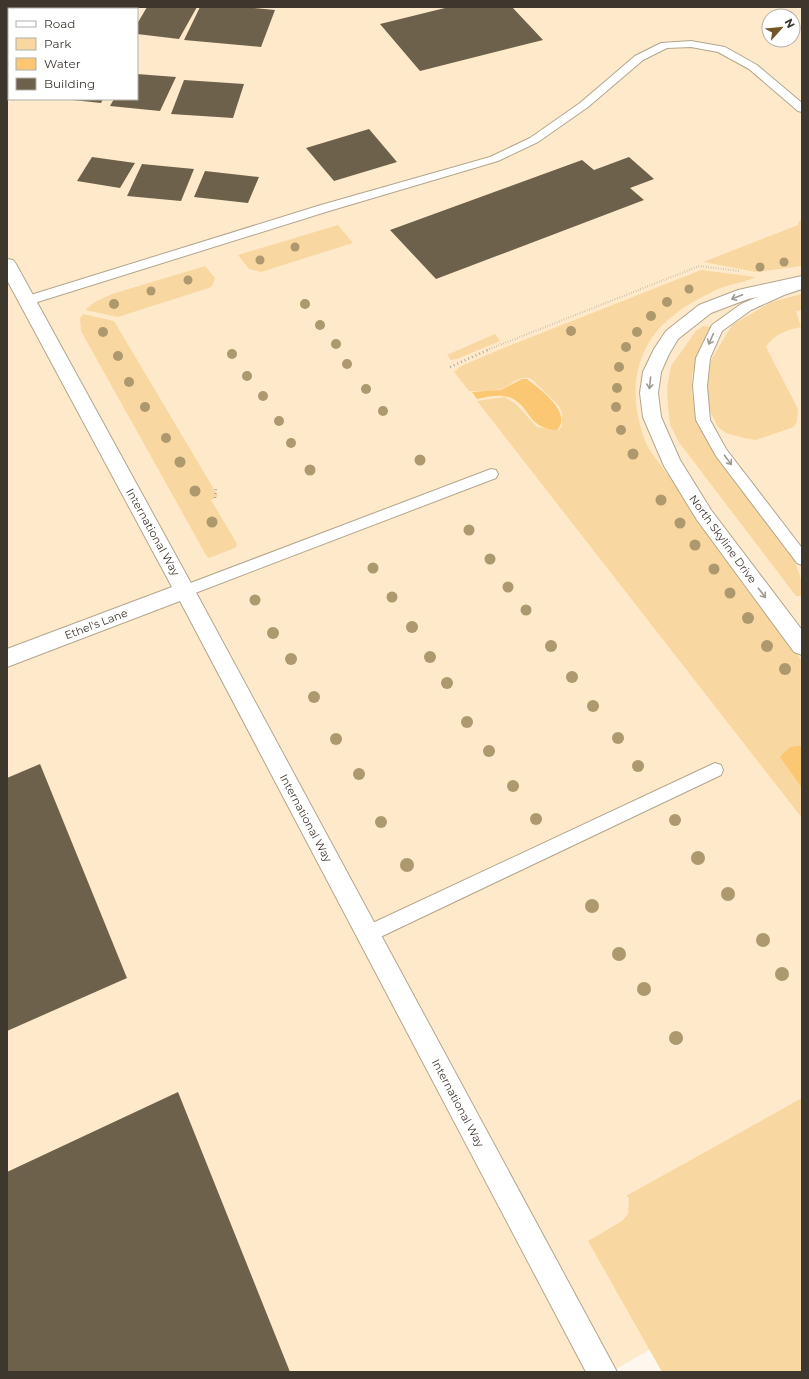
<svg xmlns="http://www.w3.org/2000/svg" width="809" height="1379" viewBox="0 0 809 1379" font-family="Montserrat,sans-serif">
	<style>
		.built { fill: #feeaca; fill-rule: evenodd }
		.green { fill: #f9d7a1 }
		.water { fill: #fbc772 }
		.building { fill: #6e614b }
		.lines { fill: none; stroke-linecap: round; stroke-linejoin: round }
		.service-casing { stroke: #b3a58d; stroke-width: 2 }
		.minor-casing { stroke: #b3a58d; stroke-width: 2 }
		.secondary-casing { stroke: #b3a58d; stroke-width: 2 }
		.path-far1 { stroke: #ada79e; stroke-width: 2; stroke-dasharray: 0.5 2; stroke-linecap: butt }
		.path { stroke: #ada79e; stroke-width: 2.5; stroke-dasharray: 1 3; stroke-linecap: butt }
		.service { fill: #fff; fill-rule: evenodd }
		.minor { fill: #fff; fill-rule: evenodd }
		.secondary { fill: #fff; fill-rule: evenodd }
		.tree { fill: #ae986d }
		.oneway { stroke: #9e9b96 }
		.labels { text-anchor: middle; stroke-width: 4; stroke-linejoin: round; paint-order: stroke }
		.street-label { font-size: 11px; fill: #3d372e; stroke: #fff }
	</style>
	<rect width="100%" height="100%" fill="#fef7ee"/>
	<path class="built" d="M7,7H802V1372L651,1349L611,1372H7ZM9,9H137V99H9ZM769,16H793V40H769Z"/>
	<g class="green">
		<polygon points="802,220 802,266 756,272 703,262 798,225 799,221"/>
		<polygon points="338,225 353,243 261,272 249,269 238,255"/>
		<polygon points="205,266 215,278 212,286 209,288 118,317 85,310 95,302 112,294"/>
		<path d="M701,270L756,277C743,283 729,284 716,290C702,297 686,305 674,315C630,348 627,403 649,449L802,661V818L477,401L505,397L516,404L537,427L559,430L562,426V413L559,406L533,380C520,373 513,385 501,389C492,392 479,391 469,391L454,372L461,366L506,347Z"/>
		<path d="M802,294V310L796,311L801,327C787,330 774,334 766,347L798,409L797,421L794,427L756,440L744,438L726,433L718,427L709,409L706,392L711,360L732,325L771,302Z"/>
		<polygon points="83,314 114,321 218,496 211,500 236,542 237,545 235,548 209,558 206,555 81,331 80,318"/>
		<polygon points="703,326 710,327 710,330 701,346 692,375 692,394 698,421 712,450 792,553 802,582 802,596 796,596 678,441 670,424 668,407 667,388 671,366 696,331"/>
		<polygon points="495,334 500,341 457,359 451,360 447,355"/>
		<polygon points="802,1098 802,1372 662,1372 588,1241 622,1221 628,1214 629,1198 626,1196"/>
	</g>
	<g class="water">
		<path d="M522,379H527C538,388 574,413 557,430C526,429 530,403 508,397C498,394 486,397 477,399L472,392L501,390Z"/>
		<polygon points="798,746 802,746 802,788 780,757 790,747"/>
	</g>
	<g class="building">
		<polygon points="14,7 73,7 71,9 13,9"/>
		<polygon points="81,7 138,7 137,9 80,9"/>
		<polygon points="147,7 197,7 179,39 137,34 137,24"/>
		<polygon points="200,7 245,7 275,10 261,47 184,40"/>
		<polygon points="449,7 512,7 543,40 420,71 380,24"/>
		<polygon points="7,59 9,60 9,95 7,95"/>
		<polygon points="137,74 176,77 160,111 110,106 114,99 137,99"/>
		<polygon points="184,80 244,84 233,118 171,114"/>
		<polygon points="63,99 103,99 101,103"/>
		<polygon points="369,129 397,162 334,181 306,148"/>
		<polygon points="92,157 135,163 120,188 77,181"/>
		<polygon points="629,157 654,179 630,188 644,200 436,279 390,230 582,160 594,170"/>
		<polygon points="142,164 194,169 181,201 127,196"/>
		<polygon points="205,171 259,177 248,203 194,197"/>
		<polygon points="40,764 127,978 7,1031 7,778"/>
		<polygon points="178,1092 290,1372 7,1372 7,1172"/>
	</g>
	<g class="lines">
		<g class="service-casing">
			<g id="service">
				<polygon points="691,41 725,47 757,65 802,103 802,112 798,111 749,69 718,52 691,47 667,48 643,60 588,107 538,142 498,161 329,211 31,304 26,305 21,304 20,301 21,298 321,205 490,157 530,138 580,103 635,56 661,43"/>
				<polygon points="802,281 802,289 784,295 751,310 722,331 710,358 707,386 710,420 726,449 802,548 802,565 797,563 716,456 696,420 693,386 696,358 712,325 741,304 776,289"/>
				<polygon points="491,469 496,470 498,474 496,478 190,595 185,597 180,595 177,591 180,587"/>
				<polygon points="715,763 721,765 723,770 721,775 374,940 368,942 362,940 359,934 362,928"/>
			</g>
		</g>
		<g class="minor-casing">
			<polygon id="minor" points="7,259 13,260 16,264 192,585 617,1372 586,1372 180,601 7,667 7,649 172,587 7,280"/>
		</g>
		<g class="secondary-casing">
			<polygon id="secondary" points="802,276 802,288 748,299 711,313 678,339 669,354 661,372 658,393 661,417 680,460 711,510 802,630 802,655 794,652 697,520 664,466 643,417 640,393 643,372 654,349 666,331 699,305 738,290"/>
		</g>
		<polyline class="path-far1" points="487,350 699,266 739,271"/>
		<g class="path">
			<polyline points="450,367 490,349"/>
			<polyline points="215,498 216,487"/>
		</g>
		<use href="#service" class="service"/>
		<use href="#minor" class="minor"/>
		<use href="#secondary" class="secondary"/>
	</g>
	<g class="tree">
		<circle cx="295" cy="247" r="4.5"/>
		<circle cx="260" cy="260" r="4.5"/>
		<circle cx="784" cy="262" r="4.5"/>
		<circle cx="760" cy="267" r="4.5"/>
		<circle cx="188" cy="280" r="4.5"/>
		<circle cx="689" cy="289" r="4.5"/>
		<circle cx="151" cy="291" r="4.5"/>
		<circle cx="667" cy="302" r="5"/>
		<circle cx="114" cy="304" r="5"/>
		<circle cx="305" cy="304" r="5"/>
		<circle cx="651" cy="316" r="5"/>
		<circle cx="320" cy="325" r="5"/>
		<circle cx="571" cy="331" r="5"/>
		<circle cx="103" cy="332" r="5"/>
		<circle cx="637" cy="332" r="5"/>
		<circle cx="336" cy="344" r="5"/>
		<circle cx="626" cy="347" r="5"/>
		<circle cx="232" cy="354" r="5"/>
		<circle cx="118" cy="356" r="5"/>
		<circle cx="347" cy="364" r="5"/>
		<circle cx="619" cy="367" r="5"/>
		<circle cx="247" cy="376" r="5"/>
		<circle cx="129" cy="382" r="5"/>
		<circle cx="617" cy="388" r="5"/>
		<circle cx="366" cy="389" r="5"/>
		<circle cx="263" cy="396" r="5"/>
		<circle cx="145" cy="407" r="5"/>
		<circle cx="616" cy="407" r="5"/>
		<circle cx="383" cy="411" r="5"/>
		<circle cx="279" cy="421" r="5"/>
		<circle cx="621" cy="430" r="5"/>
		<circle cx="166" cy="438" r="5"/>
		<circle cx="291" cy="443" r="5"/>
		<circle cx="633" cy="454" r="5.5"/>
		<circle cx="420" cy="460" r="5.5"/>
		<circle cx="180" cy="462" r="5.5"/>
		<circle cx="310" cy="470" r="5.5"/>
		<circle cx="195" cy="491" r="5.5"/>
		<circle cx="661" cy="500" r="5.5"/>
		<circle cx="212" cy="522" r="5.5"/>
		<circle cx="680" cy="523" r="5.5"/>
		<circle cx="469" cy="530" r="5.5"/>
		<circle cx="695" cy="545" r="5.5"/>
		<circle cx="490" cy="559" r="5.5"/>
		<circle cx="373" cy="568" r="5.5"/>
		<circle cx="714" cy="569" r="5.5"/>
		<circle cx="508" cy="587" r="5.5"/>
		<circle cx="730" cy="593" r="5.5"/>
		<circle cx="392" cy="597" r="5.5"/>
		<circle cx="255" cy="600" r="5.5"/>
		<circle cx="526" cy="610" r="5.5"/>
		<circle cx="748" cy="618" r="6"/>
		<circle cx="412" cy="627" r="6"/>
		<circle cx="273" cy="633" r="6"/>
		<circle cx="551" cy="646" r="6"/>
		<circle cx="767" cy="646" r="6"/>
		<circle cx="430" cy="657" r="6"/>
		<circle cx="291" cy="659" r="6"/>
		<circle cx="785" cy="669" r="6"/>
		<circle cx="572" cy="677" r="6"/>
		<circle cx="447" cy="683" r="6"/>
		<circle cx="314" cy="697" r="6"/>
		<circle cx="593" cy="706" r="6"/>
		<circle cx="467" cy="722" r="6"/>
		<circle cx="618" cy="738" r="6"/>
		<circle cx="336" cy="739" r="6"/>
		<circle cx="489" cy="751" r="6"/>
		<circle cx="638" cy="766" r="6"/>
		<circle cx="359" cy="774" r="6"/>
		<circle cx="513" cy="786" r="6"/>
		<circle cx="536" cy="819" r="6"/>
		<circle cx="675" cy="820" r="6"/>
		<circle cx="381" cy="822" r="6"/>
		<circle cx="698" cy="858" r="7"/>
		<circle cx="407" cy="865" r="7"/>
		<circle cx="728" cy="894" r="7"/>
		<circle cx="592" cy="906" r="7"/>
		<circle cx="763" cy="940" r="7"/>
		<circle cx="619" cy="954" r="7"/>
		<circle cx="782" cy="974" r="7"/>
		<circle cx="644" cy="989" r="7"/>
		<circle cx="676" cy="1038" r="7"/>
	</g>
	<defs><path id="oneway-shaft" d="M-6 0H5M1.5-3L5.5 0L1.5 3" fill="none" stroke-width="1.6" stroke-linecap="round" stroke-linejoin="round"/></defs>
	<g class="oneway">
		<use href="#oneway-shaft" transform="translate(737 297) rotate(159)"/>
		<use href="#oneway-shaft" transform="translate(711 339) rotate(114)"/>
		<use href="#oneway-shaft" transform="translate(650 383) rotate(96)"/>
		<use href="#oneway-shaft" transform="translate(728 460) rotate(53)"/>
		<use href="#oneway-shaft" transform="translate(762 593) rotate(53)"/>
	</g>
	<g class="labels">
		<g class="street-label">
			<text transform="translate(153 532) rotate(61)" y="4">International Way</text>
			<text transform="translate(723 539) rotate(54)" y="4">North Skyline Drive</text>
			<text transform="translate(96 624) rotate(-21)" y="4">Ethel's Lane</text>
			<text transform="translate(306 818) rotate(62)" y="4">International Way</text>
			<text transform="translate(458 1103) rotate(62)" y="4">International Way</text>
		</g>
	</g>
	<rect width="809" height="1379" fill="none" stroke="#3d372e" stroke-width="16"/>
	<rect x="8" y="8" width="130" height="92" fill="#ffffff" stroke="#b1afab"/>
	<rect x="16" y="21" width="20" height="6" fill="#ffffff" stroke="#b1afab"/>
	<text x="44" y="28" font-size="12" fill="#3d372e">Road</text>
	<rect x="16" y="38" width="20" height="12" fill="#f9d7a1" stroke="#b1afab"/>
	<text x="44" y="48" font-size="12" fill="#3d372e">Park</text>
	<rect x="16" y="58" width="20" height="12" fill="#fbc772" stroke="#b1afab"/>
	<text x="44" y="68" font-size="12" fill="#3d372e">Water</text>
	<rect x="16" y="78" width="20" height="12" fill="#6e614b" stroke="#b1afab"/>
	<text x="44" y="88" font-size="12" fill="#3d372e">Building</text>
	<g transform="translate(781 28) rotate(63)"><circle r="19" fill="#ffffff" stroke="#b1afab"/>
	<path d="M0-3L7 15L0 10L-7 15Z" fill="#715628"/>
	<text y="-6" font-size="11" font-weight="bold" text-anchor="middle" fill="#3d372e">N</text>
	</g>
</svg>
